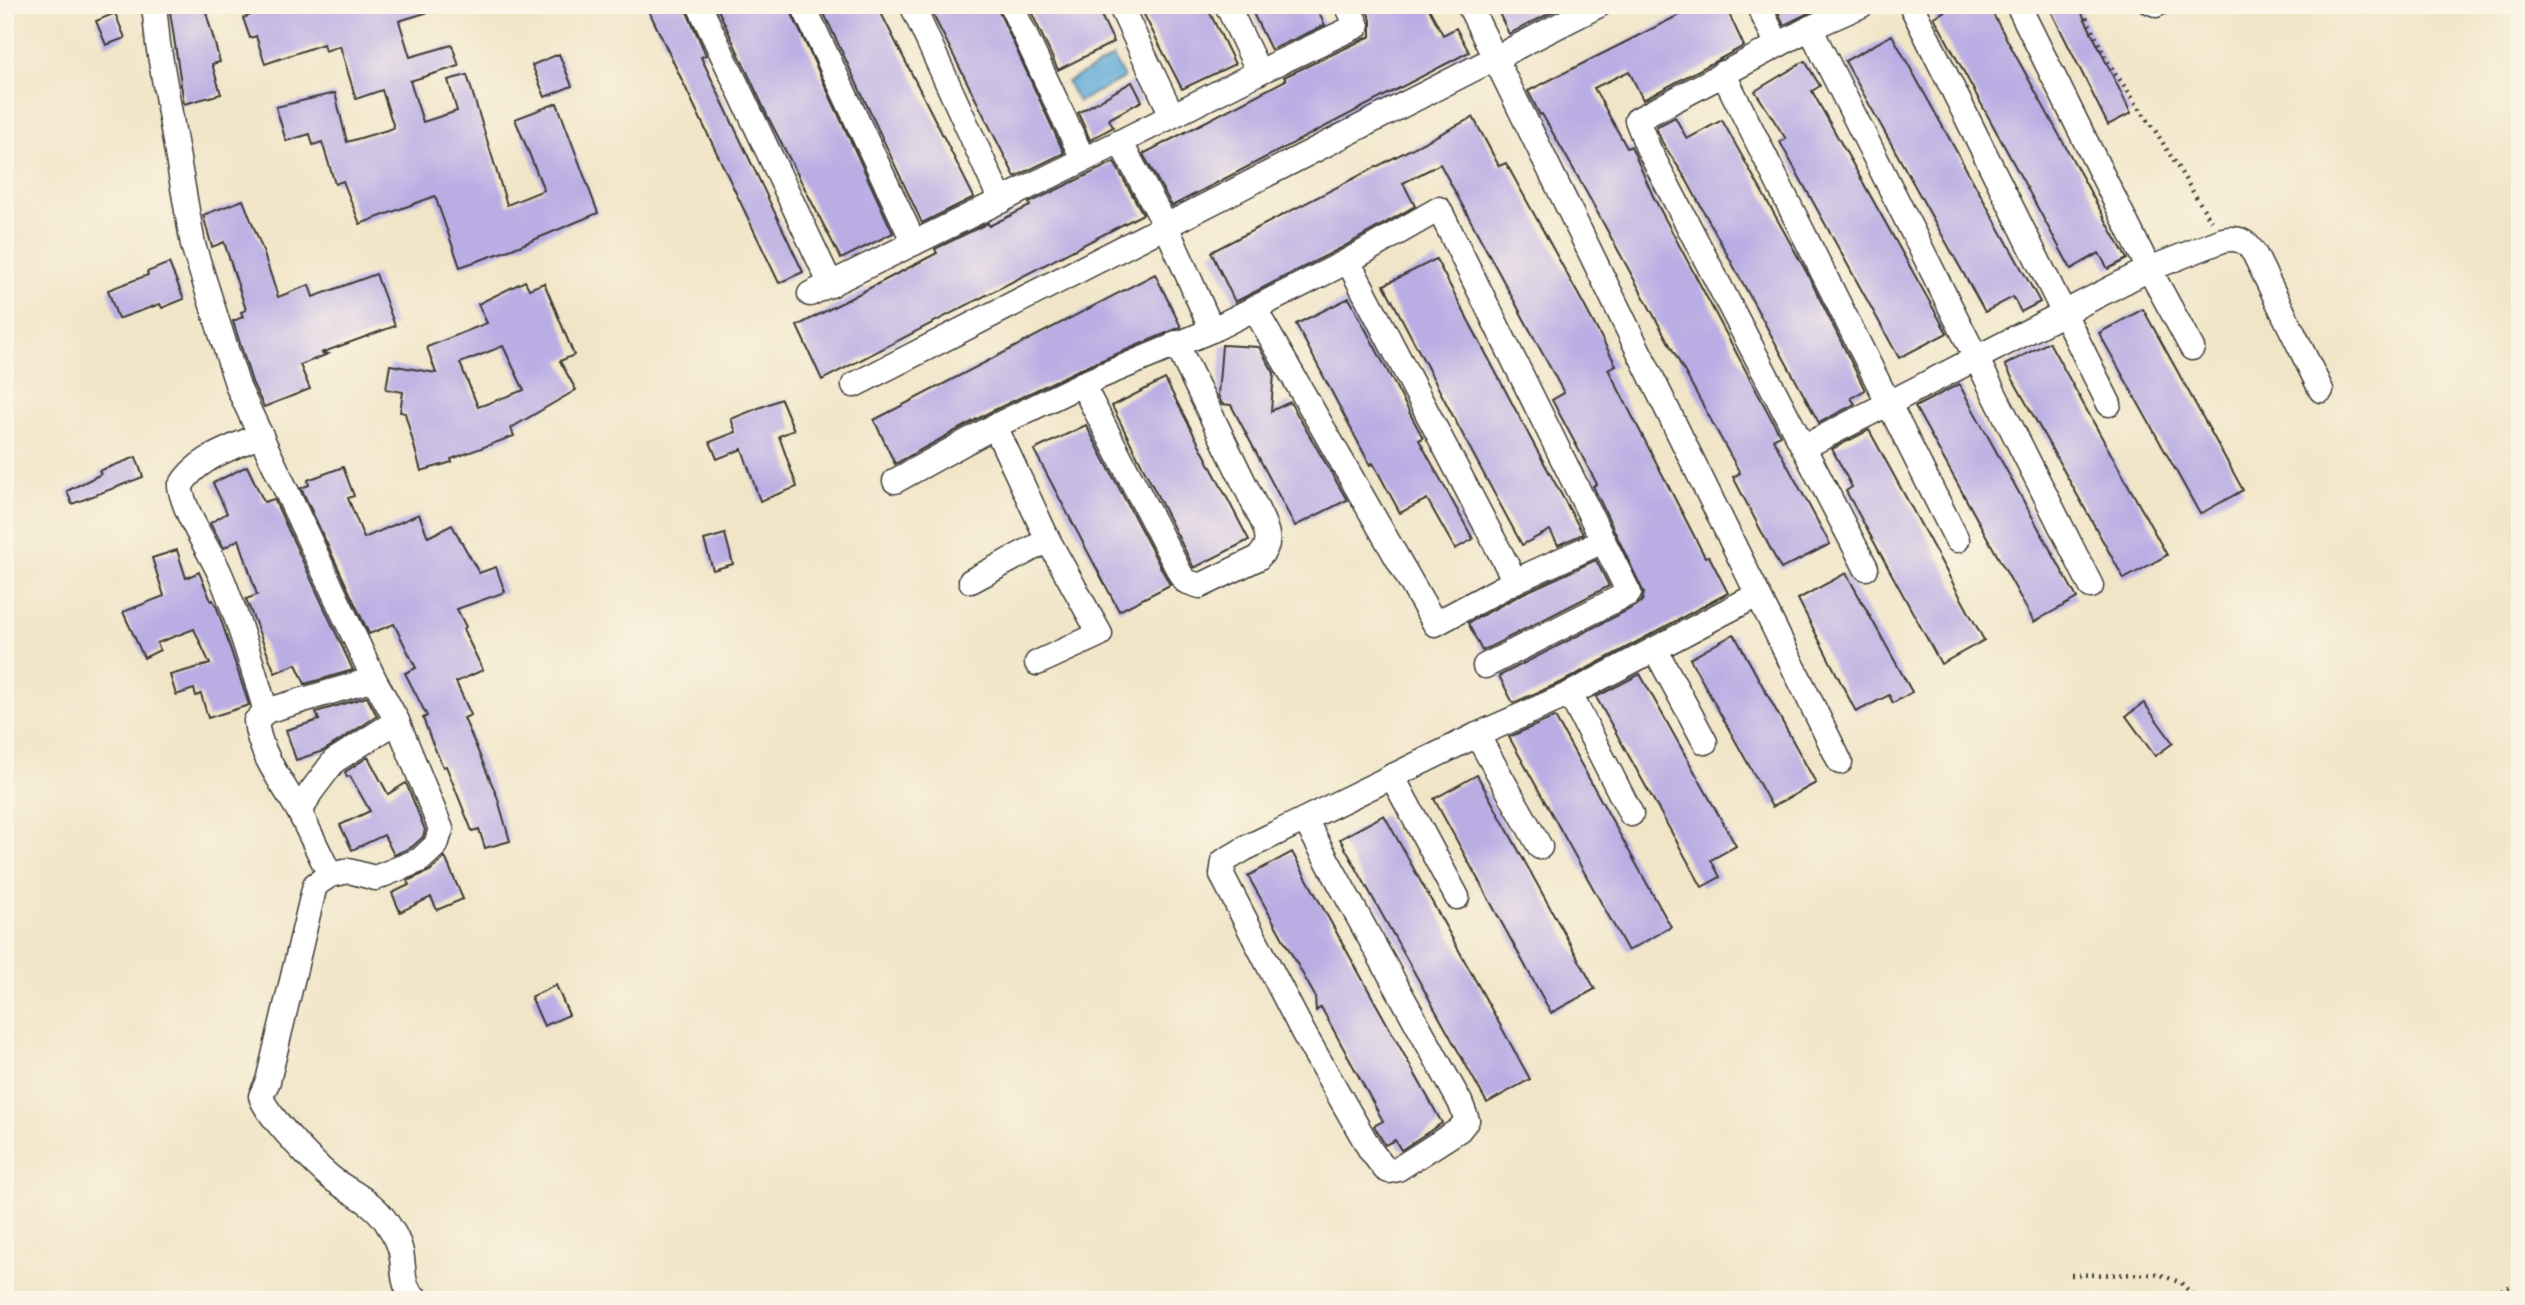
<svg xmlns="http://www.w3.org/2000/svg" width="2525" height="1305" viewBox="0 0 2525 1305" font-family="'Gentium Book Plus',serif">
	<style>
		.water { fill: #60acd9; stroke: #3e647a; stroke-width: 2 }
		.building { fill: #baade4; fill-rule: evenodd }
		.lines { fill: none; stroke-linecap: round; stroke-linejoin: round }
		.lane-casing { stroke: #3c3a36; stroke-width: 15 }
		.street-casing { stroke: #3c3a36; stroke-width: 27 }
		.path { stroke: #3c3a36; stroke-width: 4.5; stroke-dasharray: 2 5; stroke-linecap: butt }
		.lane { stroke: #fff; stroke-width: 12 }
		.street { stroke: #fff; stroke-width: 24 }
	</style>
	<rect width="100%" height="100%" fill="#fcf5e5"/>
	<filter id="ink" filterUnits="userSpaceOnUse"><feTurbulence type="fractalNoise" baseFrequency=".0143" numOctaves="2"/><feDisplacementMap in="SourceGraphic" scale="14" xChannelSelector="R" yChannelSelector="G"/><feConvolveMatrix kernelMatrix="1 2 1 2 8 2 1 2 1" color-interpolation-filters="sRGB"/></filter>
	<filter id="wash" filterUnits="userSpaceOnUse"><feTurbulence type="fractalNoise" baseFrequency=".00686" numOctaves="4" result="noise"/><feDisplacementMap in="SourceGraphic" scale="28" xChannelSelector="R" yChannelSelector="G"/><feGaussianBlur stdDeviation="1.57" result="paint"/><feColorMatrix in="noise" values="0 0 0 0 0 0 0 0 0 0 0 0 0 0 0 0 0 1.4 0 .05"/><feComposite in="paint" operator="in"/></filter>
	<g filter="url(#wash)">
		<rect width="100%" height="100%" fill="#f1e5c8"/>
		<polygon class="water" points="1113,57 1124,78 1078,102 1067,82"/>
		<g id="blocks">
			<g class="building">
				<polygon points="169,5 204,5 220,62 212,64 221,94 184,104"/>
				<polygon points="277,5 434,5 435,10 399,21 410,57 452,45 459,66 410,81 423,122 457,111 448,80 467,75 507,205 544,190 515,119 557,103 598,213 512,249 460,267 435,196 360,224 343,181 335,184 322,142 313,145 310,134 286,141 276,107 335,93 347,142 394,128 382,90 356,99 340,46 325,51 323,44 265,64 256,36 250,38 243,18"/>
				<polygon points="646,5 684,5 706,55 701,57 803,272 779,283"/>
				<polygon points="716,5 788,5 893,233 841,259 767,115"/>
				<polygon points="820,5 877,5 974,197 922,223"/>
				<polygon points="928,5 996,5 1064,153 1015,177"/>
				<polygon points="1028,5 1096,5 1114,42 1058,70"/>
				<polygon points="1139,5 1206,5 1235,64 1182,89"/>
				<polygon points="1249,5 1315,5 1325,25 1271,50"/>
				<polygon points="1364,5 1427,5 1443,35 1456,28 1469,52 1172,206 1143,154 1286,80 1284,77 1371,36 1371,20"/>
				<polygon points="1495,5 1566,5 1509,34"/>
				<polygon points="1699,5 1725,5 1744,46 1643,100 1629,71 1594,88 1627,148 1631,146 1653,196 1780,435 1773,439 1830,544 1781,569 1733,477 1740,473 1578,177 1542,114 1540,115 1528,91"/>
				<polygon points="1775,5 1825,5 1784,25"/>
				<polygon points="1956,5 1988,5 2127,259 2108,269 2099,253 2071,269 1934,17"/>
				<polygon points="2048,5 2078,5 2131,113 2108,125"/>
				<polygon points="115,13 125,38 106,45 96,21"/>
				<polygon points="1892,35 2040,302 2021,312 2013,297 1985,312 1845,61"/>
				<polygon points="559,54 572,86 545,97 532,65"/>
				<polygon points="1805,61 1820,86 1812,91 1947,333 1899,358 1780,142 1786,139 1755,91"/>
				<polygon points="1132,82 1142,101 1109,119 1113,127 1090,140 1078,113"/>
				<polygon points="1473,117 1499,166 1506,163 1584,305 1616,365 1608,369 1705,557 1709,556 1728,593 1564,681 1513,703 1499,676 1636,606 1642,601 1644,593 1593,486 1597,484 1552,400 1564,393 1440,164 1403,183 1415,206 1341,248 1235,302 1211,252"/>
				<polygon points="1675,117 1687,139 1722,120 1807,273 1865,390 1851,398 1855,404 1819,423 1686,179 1662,142 1656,127"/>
				<polygon points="1114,162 1143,214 822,380 797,326 937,253 935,249 988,223 989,226 1030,206 1029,203"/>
				<polygon points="243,200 262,248 278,297 309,285 313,297 376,274 395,326 321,353 328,354 300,365 310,389 264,407 252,382 233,321 243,317 241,312 246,310 224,242 212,247 203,215"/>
				<polygon points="1436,259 1532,441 1583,534 1558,545 1550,530 1522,545 1473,454 1384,285"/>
				<polygon points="169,263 184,299 162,308 160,304 118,319 108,290 148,275 147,272"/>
				<polygon points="1155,274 1181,327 1076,371 988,413 895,464 874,420"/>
				<path d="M525,281L529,289L544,283L553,304L574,355L560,361L576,390L511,428L514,436L451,459L452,462L421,471L405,413L400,412L403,392L386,389L390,365L436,373L427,347L487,323L478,304ZM503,346L524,390L478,407L460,363Z"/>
				<polygon points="1349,298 1423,438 1419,440 1473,539 1455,549 1427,499 1400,513 1373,463 1370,465 1296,324"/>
				<polygon points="2143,309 2243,490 2200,514 2099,333"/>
				<polygon points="2049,342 2167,555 2124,579 2005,365"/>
				<polygon points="1222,345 1259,347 1274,373 1271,411 1290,402 1347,500 1295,526 1231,405 1222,404 1218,395"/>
				<polygon points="1165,379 1249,540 1194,568 1112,406"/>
				<polygon points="1959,384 2077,598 2034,622 1915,407"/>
				<polygon points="781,399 794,430 779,436 797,487 760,501 742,449 717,459 710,442 736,432 731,419"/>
				<polygon points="1086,425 1170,585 1119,611 1034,450"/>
				<polygon points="1869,430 1984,640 1941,664 1846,491 1852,487 1832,449"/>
				<polygon points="136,457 143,477 72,504 67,491 101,474 99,471"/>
				<polygon points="247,466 264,502 274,499 353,670 305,684 296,664 275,673 246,599 257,595 239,539 224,548 210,523 227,513 213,483"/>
				<polygon points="343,467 354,496 348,498 364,538 419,514 428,537 452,525 479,573 496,567 505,592 457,609 466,627 463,629 483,670 456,682 471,715 464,718 497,796 510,841 485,848 479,829 472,831 446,766 443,767 431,740 423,718 427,716 405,673 416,668 394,624 369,634 301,488 309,485 308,480"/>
				<polygon points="725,534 733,564 713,570 704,540"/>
				<polygon points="177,550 186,578 199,572 211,601 213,600 217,608 249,705 208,718 201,694 196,696 194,689 176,695 170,675 210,664 194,629 157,643 160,650 144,658 123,612 164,596 152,558"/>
				<polygon points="1596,560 1609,586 1482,651 1468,623 1522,594"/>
				<polygon points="1846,573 1912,692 1893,703 1889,695 1856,712 1798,599"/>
				<polygon points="1734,634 1816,783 1772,807 1690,659"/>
				<polygon points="1640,674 1736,846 1711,860 1720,877 1702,887 1596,697"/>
				<polygon points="367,697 377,716 323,751 296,760 286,730 319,720 316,712"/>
				<polygon points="2144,703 2173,743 2155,756 2126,716"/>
				<polygon points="1555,717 1671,927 1628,951 1509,737"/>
				<polygon points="368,757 388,794 406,783 425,830 423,837 412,847 394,855 384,835 352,850 340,825 370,811 350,776 347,777 345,772"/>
				<polygon points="1477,775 1595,989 1551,1013 1434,799"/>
				<polygon points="1384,815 1530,1079 1487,1103 1340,839"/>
				<polygon points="1292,852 1442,1123 1401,1150 1395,1140 1385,1145 1374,1126 1383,1121 1321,1007 1316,1011 1315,996 1248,876"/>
				<polygon points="445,857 463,899 437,910 431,897 400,912 392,893 409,885 407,881 430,871"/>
				<polygon points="556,985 569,1015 544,1026 531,997"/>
			</g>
		</g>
	</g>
	<g filter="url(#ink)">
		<use href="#blocks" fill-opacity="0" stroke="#3c3a36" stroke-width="2"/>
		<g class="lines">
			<g class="lane-casing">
				<polyline id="lane" points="2143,5 2157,11 2169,5"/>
			</g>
			<g class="street-casing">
				<g id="street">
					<path d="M154,5L158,44L193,245L238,387L374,679L397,721L441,829L436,845L420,860L375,878L349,871L330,875L315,885L268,1081L261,1096C264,1113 318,1168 334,1180C353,1194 374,1202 387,1223C393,1232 399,1241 401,1252C405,1270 400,1288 418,1300"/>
					<polyline points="699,5 831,285"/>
					<polyline points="803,5 914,243"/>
					<polyline points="912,5 1001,201"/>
					<polyline points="1011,5 1083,159"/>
					<polyline points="1120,5 1172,115"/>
					<polyline points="1227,5 1259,72"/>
					<polyline points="1469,5 1840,762"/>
					<polyline points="1758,5 1778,45"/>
					<polyline points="1862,5 1810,28 1637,120 1648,148 1866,568"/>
					<polyline points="1911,5 2109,404"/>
					<polyline points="2018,5 2149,269 2192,348"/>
					<polyline points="1810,28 2091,586"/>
					<polyline points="1723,73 1957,540"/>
					<polyline points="1120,142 1259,72 1357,26 1347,5"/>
					<polyline points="1348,261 1515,581"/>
					<polyline points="810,294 1120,142 1166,226 1212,330"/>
					<polyline points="1254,308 1435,624 1515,581 1603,541"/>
					<path d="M1082,384L1180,573L1185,581L1200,586L1258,558C1271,545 1269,536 1262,520L1176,343"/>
					<polyline points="854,385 1599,5"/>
					<polyline points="995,426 1048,540 1100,634 1037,663"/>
					<path d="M261,435C232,448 196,458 180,487C187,520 208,546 221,576C239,620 252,666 266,711"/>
					<path d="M1804,447L2149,269L2223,240C2239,237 2247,241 2255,255L2321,390"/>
					<polyline points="895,481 995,426 1082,384 1212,330 1348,261 1439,209 1629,593 1485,666"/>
					<polyline points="971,581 1048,540"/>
					<polyline points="1655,649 1705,742"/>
					<polyline points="1570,694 1631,814"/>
					<polyline points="1477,735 1540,847"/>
					<polyline points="1392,776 1457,897"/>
					<path d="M300,813C284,785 259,754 256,721L266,711L374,679"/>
					<polyline points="1305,820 1460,1102 1467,1120 1459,1130 1398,1169 1389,1171 1385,1169 1371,1151 1304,1034 1222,875 1224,861 1246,848 1477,735 1570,694 1757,595"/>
					<polyline points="330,875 300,813 310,793 334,761 397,721"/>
				</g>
			</g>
			<g class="path">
				<polyline points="2080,5 2107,61 2156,132 2211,221"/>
				<polyline points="2071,1275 2159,1274 2181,1283 2198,1300"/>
				<polyline points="2475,1300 2520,1283"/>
			</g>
			<use href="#lane" class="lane"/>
			<use href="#street" class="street"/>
		</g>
	</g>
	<rect width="2525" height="1305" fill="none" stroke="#fcf5e5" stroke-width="28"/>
</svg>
